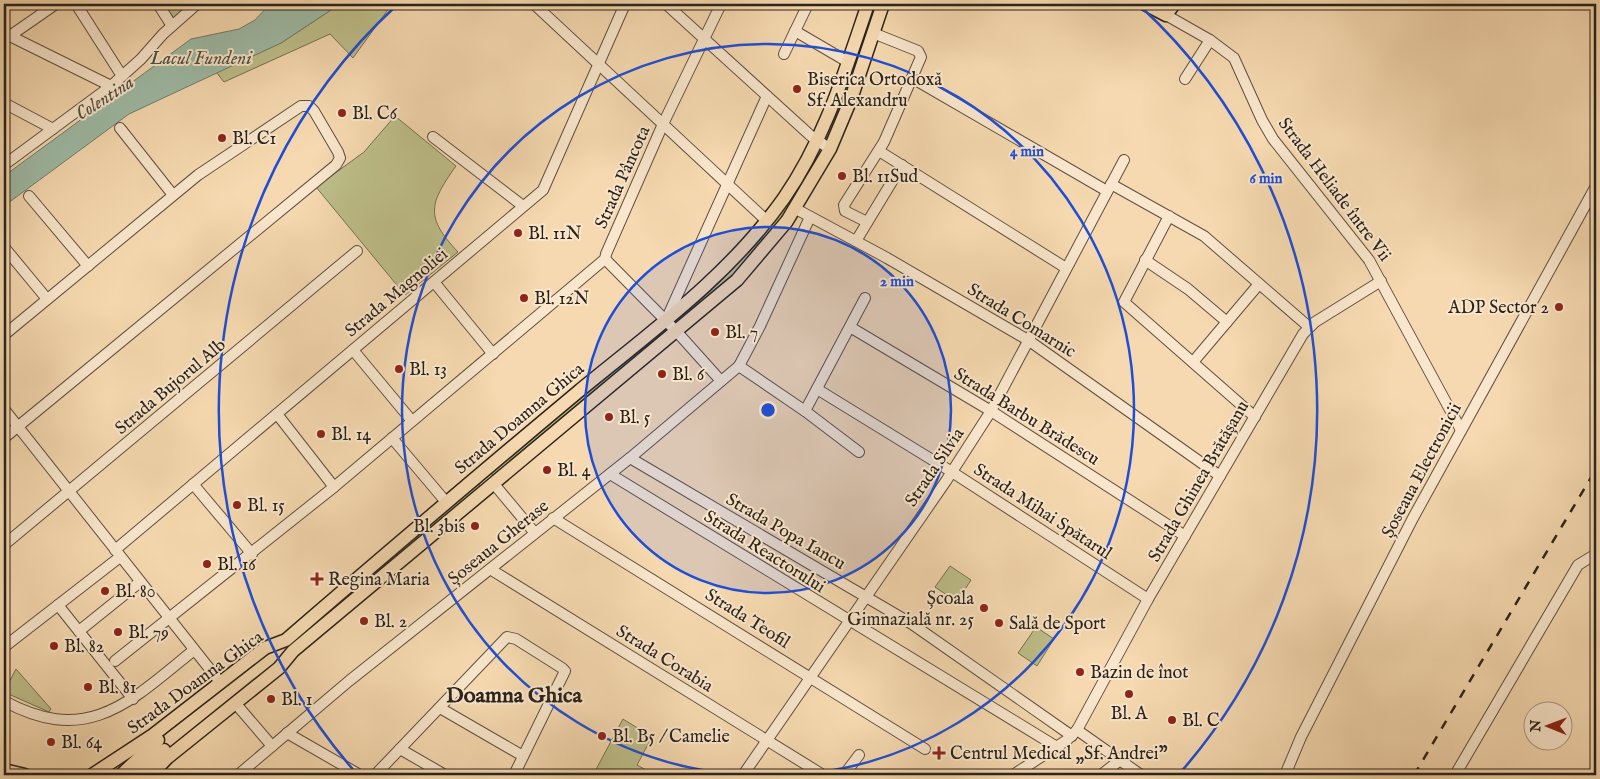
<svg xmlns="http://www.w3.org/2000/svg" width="1600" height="779" viewBox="0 0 1600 779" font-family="'IM FELL English',serif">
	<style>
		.green { fill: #bebf8a; stroke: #747152 }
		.water { fill: #9ebba6; stroke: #707e6e }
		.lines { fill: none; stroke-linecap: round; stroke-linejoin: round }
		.minor-casing { stroke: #5e5040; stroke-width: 12 }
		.major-casing { stroke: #2b231a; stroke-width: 15 }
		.minor { stroke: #f9e6cc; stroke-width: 10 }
		.major { stroke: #f6d9b0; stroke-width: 12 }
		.rail { stroke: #2b231a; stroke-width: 2.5; stroke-dasharray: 9 9; stroke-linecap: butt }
		.ring { fill: none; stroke: #1d4ed8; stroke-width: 2.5 }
		.poi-dot { fill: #8f2418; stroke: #f9e6cc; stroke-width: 2 }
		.labels { text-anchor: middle; stroke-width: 4; stroke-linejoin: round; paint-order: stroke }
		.poi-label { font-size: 18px; fill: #2b231a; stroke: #f9e6cc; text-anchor: start }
		.street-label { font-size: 18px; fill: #2b231a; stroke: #f9e6cc }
		.water-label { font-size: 19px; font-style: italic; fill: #4e5144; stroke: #f9e6cc }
		.district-label { font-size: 22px; font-weight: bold; fill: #2b231a; stroke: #f9e6cc }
		.centre { fill: #1d4ed8; stroke: #f9e6cc; stroke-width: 2.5 }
		.ring-label { font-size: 15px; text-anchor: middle; font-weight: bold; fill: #1d4ed8; stroke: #f9e6cc; stroke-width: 4; stroke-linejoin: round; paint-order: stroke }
	</style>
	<rect width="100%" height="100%" fill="#f6d9b0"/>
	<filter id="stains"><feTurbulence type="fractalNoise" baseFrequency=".004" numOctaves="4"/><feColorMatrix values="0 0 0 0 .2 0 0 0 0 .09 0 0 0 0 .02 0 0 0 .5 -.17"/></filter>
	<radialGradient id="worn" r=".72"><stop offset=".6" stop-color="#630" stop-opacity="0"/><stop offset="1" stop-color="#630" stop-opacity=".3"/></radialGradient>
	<g class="green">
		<polygon points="162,4 179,4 187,7 175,19"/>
		<polygon points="340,4 392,4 353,58 330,34 224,82 216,72 281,43"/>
		<polygon points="871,4 879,4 839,122 829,141 825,135"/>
		<path d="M395,116L456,166C429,204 425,217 458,252L405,295L316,187L364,152Z"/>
		<polygon points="817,154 820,156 789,210 743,269 685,318 683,312 722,280 754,244"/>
		<polygon points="658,334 660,337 496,475 491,474 490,471"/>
		<polygon points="479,481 480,487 389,563 386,563 385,561"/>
		<polygon points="950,566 971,580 957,602 935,587"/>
		<polygon points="1036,627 1054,639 1037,666 1018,653"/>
		<polygon points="16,669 51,709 49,712 4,692"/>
		<polygon points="623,719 652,737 637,765 655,775 593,775"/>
	</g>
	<polygon class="water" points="270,4 340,4 281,43 129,114 4,206 4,176 191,39 239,29 255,20"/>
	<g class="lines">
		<g class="minor-casing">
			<g id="minor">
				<polyline points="76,4 122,76"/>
				<polyline points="158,4 172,26"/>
				<polyline points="534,4 767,221"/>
				<polyline points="666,4 811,136 830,149"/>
				<polyline points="1166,15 1210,40 1234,58 1262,120 1273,139 1369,260 1461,430"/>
				<polyline points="795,31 848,62"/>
				<polyline points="10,36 111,86"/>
				<polyline points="4,40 56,4"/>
				<polyline points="784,54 808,4"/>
				<polyline points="912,78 1107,191"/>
				<polyline points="1185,79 1210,40"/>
				<polyline points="4,103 53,129"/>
				<polyline points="120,128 173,195"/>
				<polyline points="433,137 523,206"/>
				<polyline points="879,151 1066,268"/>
				<polyline points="4,165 111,86 141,59 163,34 197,4"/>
				<polyline points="1111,184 1204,236 1309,327"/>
				<polyline points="29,196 88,266"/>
				<polyline points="796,209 887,258 1028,340 1220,476"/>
				<polyline points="1169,216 1124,302 1255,417"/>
				<polyline points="867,222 845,211 844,205 884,142 921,57 918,51 873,33"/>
				<polyline points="856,241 902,165"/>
				<polyline points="4,247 47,299"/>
				<polyline points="605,259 677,332 721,381"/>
				<polyline points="1145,260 1188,289 1227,322"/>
				<polyline points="434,282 493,354"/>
				<polyline points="667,318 767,96"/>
				<polyline points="850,327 991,411 1185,536"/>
				<polyline points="4,335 198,175 301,106 309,106 314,111 338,152 340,158 336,165 4,438"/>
				<polyline points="353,350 412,421"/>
				<polyline points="1193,362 1259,284"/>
				<polyline points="739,366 805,411 859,452"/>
				<polyline points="817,389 952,472 1148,599"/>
				<polyline points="4,409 220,682"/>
				<polyline points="805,411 865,298"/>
				<polyline points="277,414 334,487"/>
				<polyline points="392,438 446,502"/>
				<polyline points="630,458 912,624 1072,736"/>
				<polyline points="610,474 1057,747"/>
				<polyline points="193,484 252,554"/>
				<polyline points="494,484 534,532"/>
				<polyline points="553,518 925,749"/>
				<polyline points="4,545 357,251"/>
				<polyline points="115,550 543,190 625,4"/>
				<polyline points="490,569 823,775"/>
				<polyline points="58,605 133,699"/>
				<polyline points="79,631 140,582"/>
				<polyline points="4,647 120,557"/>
				<polyline points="115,661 334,487 605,259 606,254 663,124 721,4"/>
				<path d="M4,701C88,747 131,701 194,650"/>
				<polyline points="236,704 272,746"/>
				<polyline points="440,708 523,756"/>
				<polyline points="1077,730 1141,775"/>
				<polyline points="287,733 360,775"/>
				<polyline points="400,749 445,775"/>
				<polyline points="238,775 349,681 630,458 739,366 760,326 810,217"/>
				<polyline points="375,775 507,637 516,639 562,668 565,671 514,775"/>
				<polyline points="743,775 946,481 991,411 1124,160"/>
				<polyline points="844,775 859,755"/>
				<polyline points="1013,775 1067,740 1077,730 1148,599 1303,334 1315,322 1381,281"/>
				<polyline points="1101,775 1120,760"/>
				<polyline points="1285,775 1301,737 1413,518 1596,186"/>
				<polyline points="1455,775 1578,565 1596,554"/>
			</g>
		</g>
		<g class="major-casing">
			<g id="major">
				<polyline points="1145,4 1166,15 1174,4"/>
				<polyline points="4,770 25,775"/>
				<path d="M92,775L153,735L265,648L286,640C383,556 481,473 579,391C652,331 729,276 784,198C825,139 845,71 868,4"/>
				<polyline points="121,775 158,740"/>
				<polyline points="137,775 164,750"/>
				<polyline points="151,775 167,758 279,668 293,651 737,280 787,221 830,149 851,99 883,4"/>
			</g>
		</g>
		<use href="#minor" class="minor"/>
		<use href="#major" class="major"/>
		<polyline class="rail" points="1414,775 1596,469"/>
	</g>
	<circle cx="768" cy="410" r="183" fill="#1d4ed8" fill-opacity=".12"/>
	<g class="ring">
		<circle cx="768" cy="410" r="183"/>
		<path d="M742 775A366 366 0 1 1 794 775"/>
		<path d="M357 774A549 549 0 0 1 397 5M1139 5A549 549 0 0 1 1179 774"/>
	</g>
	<g class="poi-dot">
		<circle cx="797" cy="89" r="5"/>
		<circle cx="342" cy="113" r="5"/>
		<circle cx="222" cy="138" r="5"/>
		<circle cx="842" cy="176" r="5"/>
		<circle cx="518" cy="233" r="5"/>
		<circle cx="524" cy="298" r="5"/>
		<circle cx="1559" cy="307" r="5"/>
		<circle cx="715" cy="332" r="5"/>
		<circle cx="399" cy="369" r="5"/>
		<circle cx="662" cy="374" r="5"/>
		<circle cx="609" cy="417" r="5"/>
		<circle cx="321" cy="434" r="5"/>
		<circle cx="547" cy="470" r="5"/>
		<circle cx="237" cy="505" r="5"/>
		<circle cx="475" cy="526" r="5"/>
		<circle cx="207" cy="564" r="5"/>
		<path d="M314.5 571.5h5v5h5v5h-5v5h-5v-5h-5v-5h5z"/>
		<circle cx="105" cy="591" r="5"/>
		<circle cx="984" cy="608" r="5"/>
		<circle cx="364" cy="621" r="5"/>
		<circle cx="999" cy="623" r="5"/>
		<circle cx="118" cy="632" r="5"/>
		<circle cx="54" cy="646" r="5"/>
		<circle cx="1080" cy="672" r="5"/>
		<circle cx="88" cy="687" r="5"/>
		<circle cx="1129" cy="694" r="5"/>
		<circle cx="271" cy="699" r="5"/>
		<circle cx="1172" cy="720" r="5"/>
		<circle cx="602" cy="736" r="5"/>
		<circle cx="51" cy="742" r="5"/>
		<path d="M936.5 745.5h5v5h5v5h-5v5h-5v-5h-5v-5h5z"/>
	</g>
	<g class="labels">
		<g class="poi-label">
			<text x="807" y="85">Biserica Ortodoxă<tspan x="807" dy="21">Sf. Alexandru</tspan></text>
			<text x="352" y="119">Bl. C6</text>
			<text x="232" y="144">Bl. C1</text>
			<text x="852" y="182">Bl. 11Sud</text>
			<text x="528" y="239">Bl. 11N</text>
			<text x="534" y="304">Bl. 12N</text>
			<text x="1549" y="313" text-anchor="end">ADP Sector 2</text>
			<text x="725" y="338">Bl. 7</text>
			<text x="409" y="375">Bl. 13</text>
			<text x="672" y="380">Bl. 6</text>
			<text x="619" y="423">Bl. 5</text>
			<text x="331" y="440">Bl. 14</text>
			<text x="557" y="476">Bl. 4</text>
			<text x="247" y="511">Bl. 15</text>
			<text x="465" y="532" text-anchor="end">Bl. 3bis</text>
			<text x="217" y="570">Bl. 16</text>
			<text x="328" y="585">Regina Maria</text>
			<text x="115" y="597">Bl. 80</text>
			<text x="974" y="604" text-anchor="end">Școala<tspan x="974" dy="21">Gimnazială nr. 25</tspan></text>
			<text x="374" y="627">Bl. 2</text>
			<text x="1009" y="629">Sală de Sport</text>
			<text x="128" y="638">Bl. 79</text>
			<text x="64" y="652">Bl. 82</text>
			<text x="1090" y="678">Bazin de înot</text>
			<text x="98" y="693">Bl. 81</text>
			<text x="281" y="705">Bl. 1</text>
			<text x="1129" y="719" text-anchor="middle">Bl. A</text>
			<text x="1182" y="726">Bl. C</text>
			<text x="612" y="742">Bl. B5 / Camelie</text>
			<text x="61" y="748">Bl. 64</text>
			<text x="950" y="759">Centrul Medical „Sf. Andrei”</text>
		</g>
		<g class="street-label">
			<text transform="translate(622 177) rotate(-66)" y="6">Strada Pâncota</text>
			<text transform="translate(1335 189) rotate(53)" y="6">Strada Heliade între Vii</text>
			<text transform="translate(396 292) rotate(-40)" y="6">Strada Magnoliei</text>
			<text transform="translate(1022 320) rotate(32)" y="6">Strada Comarnic</text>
			<text transform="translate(170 386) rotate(-40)" y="6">Strada Bujorul Alb</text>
			<text transform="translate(1027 416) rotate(32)" y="6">Strada Barbu Brădescu</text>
			<text transform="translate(519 418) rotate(-40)" y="6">Strada Doamna Ghica</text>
			<text transform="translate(934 467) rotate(-56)" y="6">Strada Silvia</text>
			<text transform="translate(1421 470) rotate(-62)" y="6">Șoseaua Electronicii</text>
			<text transform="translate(1198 481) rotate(-60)" y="6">Strada Ghinea Brătășanu</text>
			<text transform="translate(1043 511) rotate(33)" y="6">Strada Mihai Spătarul</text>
			<text transform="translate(786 531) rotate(30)" y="6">Strada Popa Iancu</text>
			<text transform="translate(498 542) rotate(-39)" y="6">Șoseaua Gherase</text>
			<text transform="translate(765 551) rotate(32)" y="6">Strada Reactorului</text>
			<text transform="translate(748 618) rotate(32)" y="6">Strada Teofil</text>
			<text transform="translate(665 658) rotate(32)" y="6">Strada Corabia</text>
			<text transform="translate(195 682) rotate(-36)" y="6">Strada Doamna Ghica</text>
		</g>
		<g class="water-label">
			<text x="201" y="64">Lacul Fundeni</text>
			<text transform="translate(104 97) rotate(-33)" y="7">Colentina</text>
		</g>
		<g class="district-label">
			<text x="514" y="702">Doamna Ghica</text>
		</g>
	</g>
	<circle cx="768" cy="410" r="8" class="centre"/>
	<g class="ring-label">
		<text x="1027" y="156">4 min</text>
		<text x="1266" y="183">6 min</text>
		<text x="897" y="286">2 min</text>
	</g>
	<rect width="1600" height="779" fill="none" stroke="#f6d9b0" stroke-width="20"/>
	<rect x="5" y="5" width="1590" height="769" fill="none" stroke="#2b231a" stroke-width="2.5"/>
	<rect x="10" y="10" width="1580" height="759" fill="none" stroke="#2b231a"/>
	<g transform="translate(1548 726) rotate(271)"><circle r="24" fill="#f9e6cc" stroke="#a79885"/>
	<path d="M0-4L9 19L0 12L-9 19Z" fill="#8f2418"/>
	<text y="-8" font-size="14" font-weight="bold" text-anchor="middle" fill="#2b231a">N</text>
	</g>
	<rect width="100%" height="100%" filter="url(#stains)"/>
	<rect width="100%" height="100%" fill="url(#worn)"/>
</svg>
